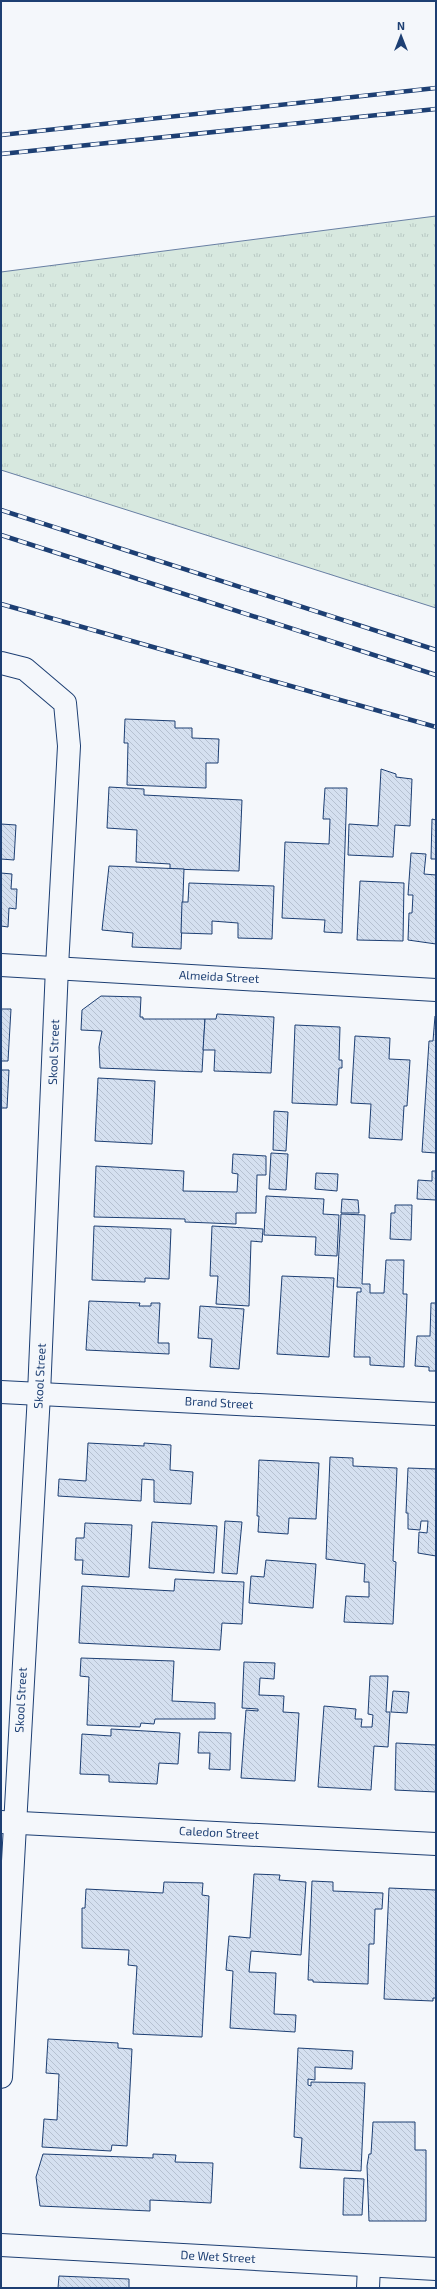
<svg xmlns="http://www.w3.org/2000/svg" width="437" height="2289" viewBox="0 0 437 2289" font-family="'Exo 2',sans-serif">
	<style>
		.grass { fill: url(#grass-tufts); stroke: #687fa3 }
		.building { fill: url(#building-back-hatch); stroke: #1d3f73 }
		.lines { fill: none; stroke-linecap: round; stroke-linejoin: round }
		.minor-casing { stroke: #1d3f73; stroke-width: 24 }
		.minor { stroke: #f4f7fb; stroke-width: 22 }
		.rail-casing { stroke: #1d3f73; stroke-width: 4.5 }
		.rail { stroke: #f4f7fb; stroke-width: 3; stroke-dasharray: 9; stroke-linecap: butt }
		.labels { text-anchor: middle; stroke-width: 3; stroke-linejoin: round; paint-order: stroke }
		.street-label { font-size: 12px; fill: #1d3f73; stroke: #f4f7fb }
	</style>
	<defs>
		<pattern id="grass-tufts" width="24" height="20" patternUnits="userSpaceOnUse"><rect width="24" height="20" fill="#d7e8df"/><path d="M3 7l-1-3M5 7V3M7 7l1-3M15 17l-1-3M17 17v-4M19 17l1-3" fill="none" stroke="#b8c8c3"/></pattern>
		<pattern id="building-back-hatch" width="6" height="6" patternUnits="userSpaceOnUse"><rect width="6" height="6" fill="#d5e0f0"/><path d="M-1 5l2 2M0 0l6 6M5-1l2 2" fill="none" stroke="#b6c1d1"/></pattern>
	</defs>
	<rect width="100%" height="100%" fill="#f4f7fb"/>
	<polygon class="grass" points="436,216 436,608 1,470 1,272"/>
	<g class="building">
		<polygon points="125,719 175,721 175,728 192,728 192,738 219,739 218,763 206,763 206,788 127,785 128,743 124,743"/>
		<polygon points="381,769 396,774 396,777 412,779 410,826 395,825 393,857 348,855 349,824 378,826"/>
		<polygon points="109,787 144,789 144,795 242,800 239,871 170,869 170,864 136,862 137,830 107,828"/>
		<polygon points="325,788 347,788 342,933 324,932 325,920 282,918 285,842 329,844 330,819 323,819"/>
		<polygon points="432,819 436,820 436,859 431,859"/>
		<polygon points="1,824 16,825 14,860 1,859"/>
		<polygon points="411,853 426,854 424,874 436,875 436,944 408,940 409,913 412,913 413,895 408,895"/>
		<polygon points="109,866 184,869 181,949 132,947 133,933 102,930"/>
		<polygon points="1,873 12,874 11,889 17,889 16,909 9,908 8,927 1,926"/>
		<polygon points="360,881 404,883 403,941 357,940"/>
		<polygon points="189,883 274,886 272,939 238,938 238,923 212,921 212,934 181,933 182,902 188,902"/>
		<polygon points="101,996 141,997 140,1017 143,1017 143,1019 205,1019 202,1072 100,1068 99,1047 102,1031 81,1030 82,1010"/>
		<polygon points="1,1009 11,1009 8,1061 1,1061"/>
		<polygon points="217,1014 274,1017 271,1073 214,1071 215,1050 203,1050 205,1019 216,1019"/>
		<polygon points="435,1016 436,1016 436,1153 422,1152 429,1041 433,1041"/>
		<polygon points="295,1025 340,1027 339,1060 342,1060 342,1068 339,1068 337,1105 292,1103"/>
		<polygon points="355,1036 390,1038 389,1059 410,1060 407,1106 404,1106 402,1140 369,1138 371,1104 351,1103"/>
		<polygon points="1,1070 9,1070 7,1108 1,1108"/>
		<polygon points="98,1078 155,1081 152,1144 95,1141"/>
		<polygon points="274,1111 288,1112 286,1151 273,1150"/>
		<polygon points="271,1153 288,1154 286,1190 269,1189"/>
		<polygon points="233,1154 266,1156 266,1175 257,1175 256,1213 236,1213 236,1224 185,1222 185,1219 94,1217 96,1166 184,1171 183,1191 237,1192 238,1174 232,1173"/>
		<polygon points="432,1171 436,1171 436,1200 417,1199 418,1180 432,1181"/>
		<polygon points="316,1173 338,1174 337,1191 315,1189"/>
		<polygon points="266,1196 324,1199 323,1214 339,1215 337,1256 315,1255 316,1237 264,1235"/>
		<polygon points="342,1199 358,1200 359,1213 341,1213"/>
		<polygon points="395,1205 412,1205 411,1240 390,1239 391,1213 395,1213"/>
		<polygon points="341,1214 365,1215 362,1284 370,1284 370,1293 384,1293 386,1260 404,1260 403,1294 407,1294 404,1367 370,1365 370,1357 354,1357 357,1292 361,1292 361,1288 337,1287"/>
		<polygon points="94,1226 171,1229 169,1279 145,1278 145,1282 92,1280"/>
		<polygon points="212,1226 263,1229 262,1242 251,1241 249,1306 216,1304 218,1276 210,1276"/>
		<polygon points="282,1276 334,1278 329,1357 277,1354"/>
		<polygon points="89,1301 140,1303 139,1306 151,1306 151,1303 160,1303 158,1343 169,1343 169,1354 86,1350"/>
		<polygon points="431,1303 436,1303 436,1371 429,1371 429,1367 415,1366 417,1336 430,1336"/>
		<polygon points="200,1306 244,1309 239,1369 210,1367 212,1339 198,1338"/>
		<polygon points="88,1443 144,1446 144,1443 171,1445 170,1470 193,1472 191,1504 154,1502 154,1480 142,1479 141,1501 58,1496 59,1479 86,1481"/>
		<polygon points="330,1457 353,1458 353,1466 397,1468 393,1561 396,1562 393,1624 344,1622 346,1596 369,1597 369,1582 364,1582 365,1564 326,1559"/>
		<polygon points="259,1460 319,1463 316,1519 289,1518 288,1534 258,1532 259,1516 257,1516"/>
		<polygon points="408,1468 436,1469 436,1556 418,1553 419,1532 427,1533 428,1521 421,1521 420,1530 408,1529 408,1513 406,1513"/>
		<polygon points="225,1521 242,1522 237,1574 222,1573"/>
		<polygon points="152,1522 217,1526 214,1573 149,1568"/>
		<polygon points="85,1523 132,1525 129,1577 82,1574 83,1560 75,1560 76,1538 84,1538"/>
		<polygon points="266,1560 316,1564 313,1608 249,1603 251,1576 264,1577"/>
		<polygon points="175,1579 244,1582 242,1624 222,1623 220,1650 79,1643 82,1586 174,1591"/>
		<polygon points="81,1658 174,1661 172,1701 215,1703 215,1719 155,1719 154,1724 141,1723 140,1727 87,1725 89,1677 80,1676"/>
		<polygon points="244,1662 275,1663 274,1679 260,1678 259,1695 284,1696 283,1712 299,1713 295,1781 241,1778 246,1710 258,1711 258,1709 242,1708"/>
		<polygon points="370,1676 388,1676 386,1712 390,1712 388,1747 374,1746 371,1790 318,1787 324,1706 356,1709 355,1719 362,1719 361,1727 372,1727 373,1715 368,1714"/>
		<polygon points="393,1691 409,1692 407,1713 391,1712"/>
		<polygon points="111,1729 180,1733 178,1764 159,1763 157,1784 109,1782 109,1775 80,1774 82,1734 111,1736"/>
		<polygon points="199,1732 231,1733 230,1770 209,1769 210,1753 198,1753"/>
		<polygon points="396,1743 436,1745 436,1792 395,1790"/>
		<polygon points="254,1874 280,1875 279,1880 306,1882 301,1955 251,1951 249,1972 276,1973 274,2014 296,2015 295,2032 230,2028 233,1971 226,1970 229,1936 250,1938"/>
		<polygon points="312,1881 333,1882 333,1891 383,1893 382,1909 375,1909 374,1944 369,1944 368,1984 313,1982 313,1980 308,1980"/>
		<polygon points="164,1882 203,1883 202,1895 209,1896 202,2037 133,2034 137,1966 128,1965 129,1950 82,1948 82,1908 85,1908 86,1889 163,1893"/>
		<polygon points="389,1888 436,1890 436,1998 433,1998 433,2001 384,1999"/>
		<polygon points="48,2039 118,2043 118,2048 132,2049 127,2146 112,2145 111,2151 42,2147 44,2119 57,2120 59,2074 46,2073"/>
		<polygon points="298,2048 353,2051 352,2069 315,2067 315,2080 308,2079 308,2085 311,2086 311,2082 365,2083 361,2171 300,2168 302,2138 294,2137"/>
		<polygon points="373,2122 415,2122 415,2150 426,2150 426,2221 369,2221 367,2166 369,2154 371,2154"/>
		<polygon points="43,2154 153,2158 153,2154 176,2155 175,2162 213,2163 211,2203 150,2200 150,2211 40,2206 36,2177"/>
		<polygon points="344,2178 364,2179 362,2215 343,2215"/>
		<polygon points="59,2276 129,2279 129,2288 58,2288"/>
	</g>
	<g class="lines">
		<g class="minor-casing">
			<g id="minor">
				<polyline points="1,663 25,669 65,703 69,746 57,967 39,1394 1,2077"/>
				<polyline points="1,965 436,990"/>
				<polyline points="1,1392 436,1414"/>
				<polyline points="1,1822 436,1844"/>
				<polyline points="1,2245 436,2269"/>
				<polyline points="368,2288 369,2266"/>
			</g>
		</g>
		<use href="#minor" class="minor"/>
		<g class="rail-casing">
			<g id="rail">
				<polyline points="1,135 436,88"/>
				<polyline points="1,154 436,109"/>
				<polyline points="1,510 436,650"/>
				<polyline points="1,535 436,675"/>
				<polyline points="1,604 436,727"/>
			</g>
		</g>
		<use href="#rail" class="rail"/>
	</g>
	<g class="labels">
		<g class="street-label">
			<text transform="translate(219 977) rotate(3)" y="4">Almeida Street</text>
			<text transform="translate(54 1052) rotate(-88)" y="4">Skool Street</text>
			<text transform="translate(40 1376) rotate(-87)" y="4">Skool Street</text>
			<text transform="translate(219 1403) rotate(3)" y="4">Brand Street</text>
			<text transform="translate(21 1700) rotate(-87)" y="4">Skool Street</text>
			<text transform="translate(219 1833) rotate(3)" y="4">Caledon Street</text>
			<text transform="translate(218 2257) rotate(3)" y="4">De Wet Street</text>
		</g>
	</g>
	<rect width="437" height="2289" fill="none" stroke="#1d3f73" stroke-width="4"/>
	<g transform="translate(401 36)" stroke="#f4f7fb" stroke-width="3" paint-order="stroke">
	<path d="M0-3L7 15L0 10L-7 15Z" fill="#1d3f73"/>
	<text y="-6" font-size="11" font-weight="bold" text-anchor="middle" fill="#1d3f73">N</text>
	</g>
</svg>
